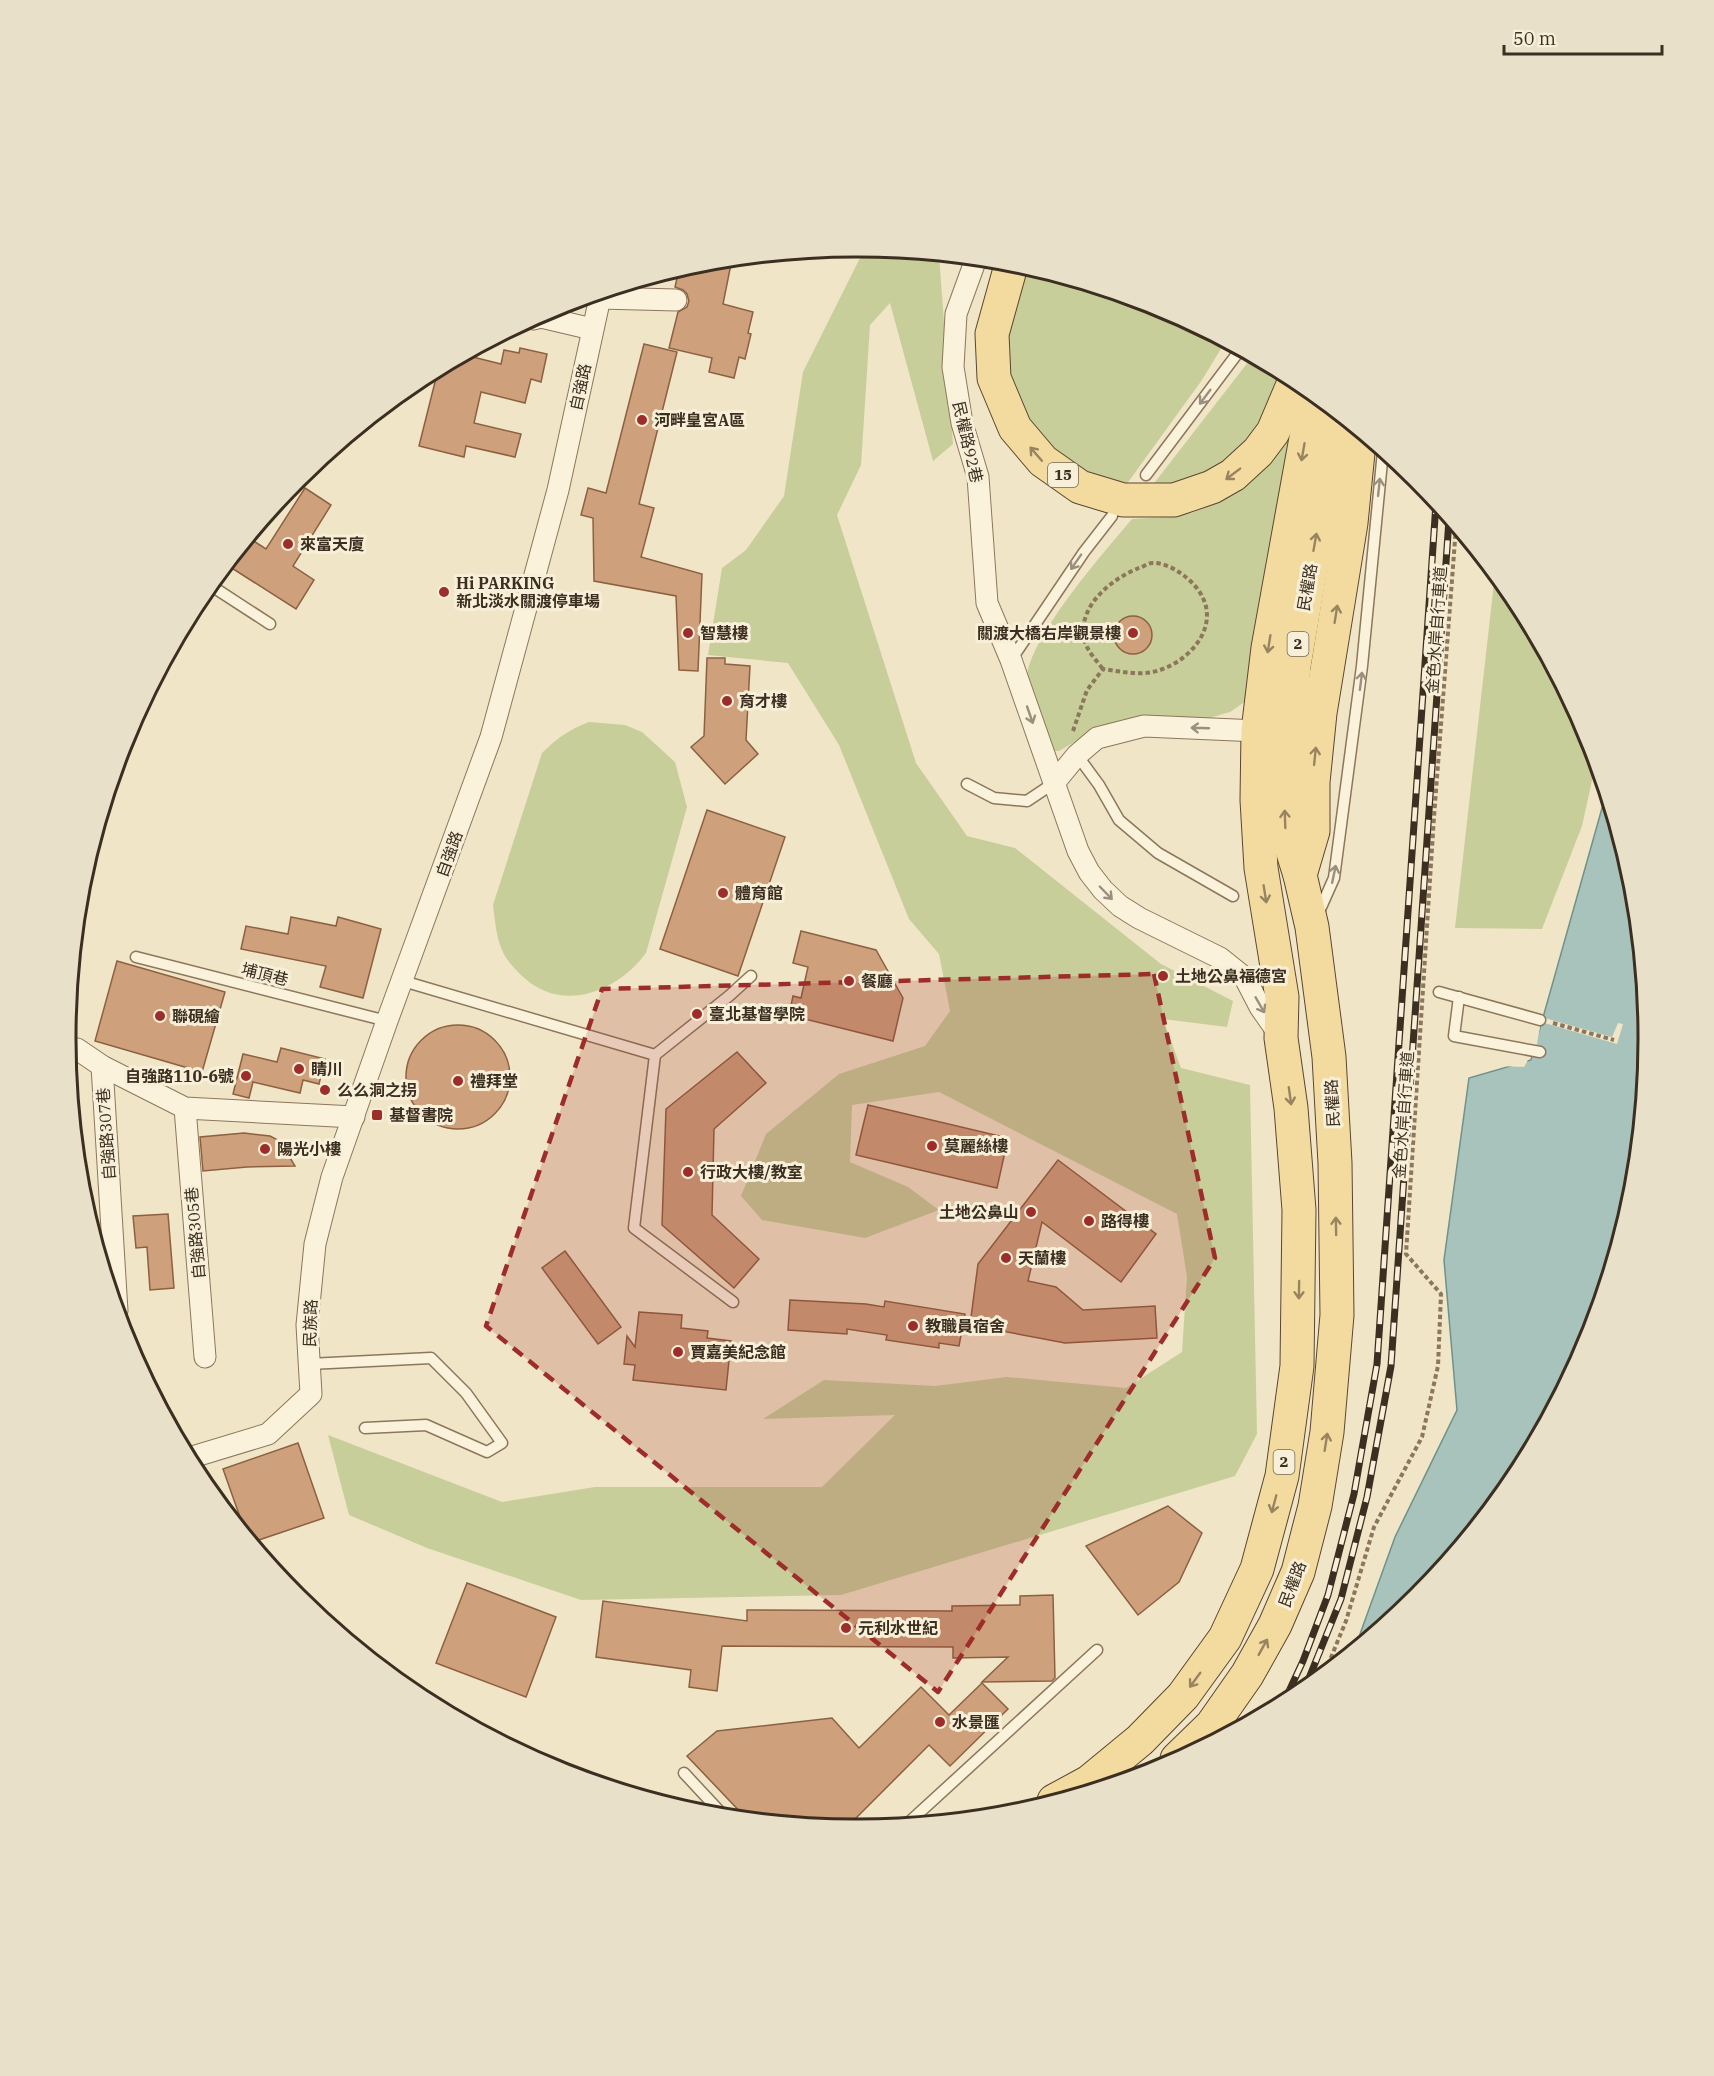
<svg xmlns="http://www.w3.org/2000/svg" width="1714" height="2076" viewBox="0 0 1714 2076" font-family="'IBM Plex Serif','Noto Sans TC',serif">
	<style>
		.green { fill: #c7ce9a }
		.water { fill: #a8c3bc; stroke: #6e928b; stroke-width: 1.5 }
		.pier { fill: #f0e5c7 }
		.building { fill: #cea17c; stroke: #8c6141; stroke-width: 1.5 }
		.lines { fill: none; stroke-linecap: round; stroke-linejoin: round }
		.lane-casing { stroke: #8c775c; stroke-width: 13 }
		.street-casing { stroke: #8c775c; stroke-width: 23 }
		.primary-casing { stroke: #5a4530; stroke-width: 35 }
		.path { stroke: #8c775c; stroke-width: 4; stroke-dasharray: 4.5 3; stroke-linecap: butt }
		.lane { stroke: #faf2db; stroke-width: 10 }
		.street { stroke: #faf2db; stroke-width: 21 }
		.primary { stroke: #f3db9f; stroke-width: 33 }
		.rail-casing { stroke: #3c2e20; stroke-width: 7 }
		.rail { stroke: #f7efd7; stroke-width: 4.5; stroke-dasharray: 14; stroke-linecap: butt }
		.oneway { stroke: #9b907e }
		.oneway2 { stroke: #988460 }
		.marked { fill: #9d2d2a; fill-opacity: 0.2; stroke: #9d2d2a; stroke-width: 4.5; stroke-dasharray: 12 8; stroke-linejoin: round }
		.poi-dot { fill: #9d2d2a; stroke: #f7efd7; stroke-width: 2 }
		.labels { text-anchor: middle; stroke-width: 6; stroke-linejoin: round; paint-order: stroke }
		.shield { fill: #f7efd7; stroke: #746857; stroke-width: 1.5 }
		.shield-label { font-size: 15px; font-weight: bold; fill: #3c2e20 }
		.street-label { font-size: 16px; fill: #3c2e20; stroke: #f7efd7 }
		.poi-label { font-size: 16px; font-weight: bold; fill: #3c2e20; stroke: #f7efd7; text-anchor: start }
		.rim { fill: none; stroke: #3c2e20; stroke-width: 3 }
	</style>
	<rect width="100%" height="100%" fill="#f0e5c7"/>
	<g class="green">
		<polygon points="865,248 939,255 953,444 933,461 890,303 870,325 861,465 837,515 916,763 967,836 1015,848 1161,964 1233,1001 1227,1027 1163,1019 1181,1068 1250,1085 1257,1434 1235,1476 841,1595 581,1600 427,1548 349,1515 328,1435 502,1502 595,1487 822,1487 895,1415 763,1419 824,1380 935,1386 1007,1377 1126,1388 1182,1352 1187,1277 1177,1214 939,1092 852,1105 850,1162 908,1187 939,1210 865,1238 762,1220 741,1196 766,1134 839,1074 925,1046 950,1011 939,954 909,919 839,745 788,663 708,655 722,568 746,550 784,496 803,372"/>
		<polygon points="1020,265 1160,307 1225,342 1202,380 1126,485 1106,480 1077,467 1051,446 1027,416 1011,385 1003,350"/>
		<polygon points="1252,357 1285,374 1281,386 1243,450 1215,471 1183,483 1152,486"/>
		<path d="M1299,416L1246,701L1230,712L1209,718L1119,722L1097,729L1059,751H1051C1046,735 1028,696 1027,681C1025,641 1106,550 1132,519L1167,517L1194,512L1221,501Z"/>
		<polygon points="1495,574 1515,599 1588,736 1596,762 1582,826 1542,929 1455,928"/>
		<path d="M589,722L625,725L642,732L675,762L687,807L646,953C617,992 562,1014 522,976C515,969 506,960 502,950C496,936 495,920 493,905L542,753C557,738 570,729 589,722Z"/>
	</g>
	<polygon class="water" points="1606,794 1633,884 1648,1038 1633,1193 1588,1341 1514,1478 1416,1598 1355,1648 1395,1537 1457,1410 1444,1260 1469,1078 1531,1060"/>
	<polygon class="pier" points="1541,1015 1541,1017 1612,1037 1618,1023 1623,1024 1617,1044 1541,1022 1537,1044 1524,1067 1499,1066 1529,1057"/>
	<g class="building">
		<polygon points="732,259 723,304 753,312 748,333 751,334 745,359 739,357 734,378 709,372 712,358 669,348 678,312 687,307 689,301 687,294 683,290 675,287 679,269 703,262"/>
		<polygon points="644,344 677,352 639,504 654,508 641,557 702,574 698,671 679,670 676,596 594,581 593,518 581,515 588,488 606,493"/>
		<polygon points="520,348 547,354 541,382 531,379 525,403 481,392 474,423 521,434 515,457 466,446 464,457 419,446 438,370 465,355 501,364 504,350 519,353"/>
		<polygon points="305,488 331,505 293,566 314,580 296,609 227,565 249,538 266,549"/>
		<circle cx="1133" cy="635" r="19"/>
		<polygon points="707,658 725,658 725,664 750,666 746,740 758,754 725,784 691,747 704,736"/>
		<polygon points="707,810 785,837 738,976 660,949"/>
		<polygon points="291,917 336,926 338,917 381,929 363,998 320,987 326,966 241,949 246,926 288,934"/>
		<polygon points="801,931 876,950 903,998 893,1041 789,1015 793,996 801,998 808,967 793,963"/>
		<polygon points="117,961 225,992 202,1072 95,1041"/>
		<circle cx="458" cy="1077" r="52"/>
		<polygon points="281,1048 325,1059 319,1084 303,1080 300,1093 253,1082 249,1098 233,1094 243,1054 277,1062"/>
		<polygon points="737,1052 766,1083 714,1129 712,1215 759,1259 734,1288 662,1225 666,1109"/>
		<polygon points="868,1105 1008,1138 997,1188 856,1155"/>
		<polygon points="244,1133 270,1136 278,1140 283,1146 295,1166 247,1167 203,1171 200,1137"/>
		<polygon points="1058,1160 1156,1234 1121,1282 1042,1222 1028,1281 1056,1287 1083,1310 1155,1306 1157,1338 1065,1343 970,1325 978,1264"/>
		<polygon points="168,1214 174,1288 150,1290 147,1247 136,1248 133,1216"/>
		<polygon points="565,1251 621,1327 598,1344 542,1268"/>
		<polygon points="790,1300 866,1304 884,1307 885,1301 965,1314 959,1346 939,1343 939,1348 886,1340 887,1335 847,1329 847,1334 788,1330"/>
		<polygon points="639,1312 682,1315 681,1328 708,1331 707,1338 731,1341 726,1390 633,1380 635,1365 624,1364 627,1336 635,1347"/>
		<polygon points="298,1443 324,1518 253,1542 235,1521 241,1520 223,1469"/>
		<polygon points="1168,1506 1202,1533 1179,1582 1138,1615 1086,1546"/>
		<polygon points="467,1583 556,1617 526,1697 436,1663"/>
		<polygon points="1053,1595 1055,1678 1052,1681 982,1682 1008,1657 953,1658 953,1647 722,1646 717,1691 689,1687 691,1670 596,1657 603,1601 747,1621 747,1610 952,1611 952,1606 1020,1605 1020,1596"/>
		<polygon points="982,1683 1008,1709 950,1766 929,1745 846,1828 746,1818 687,1756 717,1731 832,1718 859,1748 921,1687 949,1715"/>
	</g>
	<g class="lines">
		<g class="lane-casing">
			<g id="lane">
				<polyline points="1146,475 1240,350"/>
				<polyline points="210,585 270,624"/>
				<polyline points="1011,660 1084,552 1112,516"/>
				<polyline points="1077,755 1099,785 1119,820 1158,853 1233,896"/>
				<polyline points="967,784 994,798 1027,801 1054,783"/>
				<polyline points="1318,914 1334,878 1362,666 1383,451"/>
				<polyline points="136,957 387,1021"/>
				<polyline points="403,981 655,1055 634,1228 733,1302"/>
				<polyline points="1439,992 1540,1020"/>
				<polyline points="1459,997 1454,1036 1540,1052"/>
				<polyline points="655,1055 729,996 751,976"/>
				<polyline points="309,1364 431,1358 466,1393 502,1443 487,1452 426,1425 365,1428"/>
				<polyline points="684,1773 724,1816"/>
				<polyline points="907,1824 1097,1650"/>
			</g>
		</g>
		<g class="street-casing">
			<g id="street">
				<polyline points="976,259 956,314 953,367 962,423 978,477 987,603 1011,660 1078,851 1089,872 1103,890 1120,906 1139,918 1220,958 1245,978 1260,1007 1281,1037"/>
				<polyline points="600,298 676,300"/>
				<polyline points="533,319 541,317 592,329"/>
				<polyline points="1054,783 1077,755 1097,738 1144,726 1258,731"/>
				<polyline points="67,1048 77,1049 102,1066 185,1108 354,1117"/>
				<polyline points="102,1066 117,1311"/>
				<polyline points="185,1108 205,1357"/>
				<polyline points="189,1458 268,1434 311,1394 307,1325 315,1244 332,1177 387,1021 491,737 558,490 601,293"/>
			</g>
		</g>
		<g class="primary-casing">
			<g id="primary">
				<polyline points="1012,262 992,334 994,378 1015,428 1043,461 1080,487 1123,500 1174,500 1212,487 1233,475 1258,452 1273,432 1295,380"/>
				<polyline points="1300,875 1313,831 1313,782 1320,713 1351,523 1360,432"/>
				<polyline points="1177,1759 1212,1725 1247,1675 1275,1625 1298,1572 1315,1506 1327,1432 1337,1315 1335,1163 1329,1057 1312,927 1300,875 1285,827 1284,776 1294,666 1337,414"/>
				<polyline points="1054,1801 1089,1782 1140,1740 1183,1696 1225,1638 1257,1569 1282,1476 1297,1366 1299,1210 1291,1108 1281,1038 1282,997 1261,868 1257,800 1258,731 1268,648 1314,394"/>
			</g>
		</g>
		<g class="path">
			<path d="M1073,731L1087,690L1103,669C1117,671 1131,674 1145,673C1179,671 1220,634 1203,598C1196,582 1171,562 1152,563C1148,563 1143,567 1139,568C1113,578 1078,605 1084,638C1086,650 1096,660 1103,669"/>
			<polyline points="1553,1023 1614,1040"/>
			<polyline points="1325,1672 1346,1621 1374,1527 1422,1437 1438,1366 1441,1294 1406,1254 1434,817 1456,527"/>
		</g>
		<use href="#lane" class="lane"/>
		<use href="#street" class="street"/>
		<use href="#primary" class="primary"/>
		<g class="rail-casing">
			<g id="rail">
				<polyline points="1305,1688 1341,1599 1367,1497 1391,1366 1449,519"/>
				<polyline points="1284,1702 1303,1661 1328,1595 1354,1494 1377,1364 1436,503"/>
			</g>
		</g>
		<use href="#rail" class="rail"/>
	</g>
	<defs><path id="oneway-shaft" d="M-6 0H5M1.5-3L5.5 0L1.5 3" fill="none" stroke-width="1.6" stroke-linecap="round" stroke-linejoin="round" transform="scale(1.5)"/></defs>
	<g class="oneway">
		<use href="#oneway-shaft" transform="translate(1205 397) rotate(127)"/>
		<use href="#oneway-shaft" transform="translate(1379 487) rotate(-84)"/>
		<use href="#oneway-shaft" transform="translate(1076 562) rotate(125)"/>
		<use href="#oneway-shaft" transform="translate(1361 681) rotate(-83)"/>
		<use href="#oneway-shaft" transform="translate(1030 715) rotate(71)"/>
		<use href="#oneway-shaft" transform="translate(1200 728) rotate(-178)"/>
		<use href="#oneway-shaft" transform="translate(1334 874) rotate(-78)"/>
		<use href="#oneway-shaft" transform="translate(1106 893) rotate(46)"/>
		<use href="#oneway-shaft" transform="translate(1260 1005) rotate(60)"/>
	</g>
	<g class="oneway2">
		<use href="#oneway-shaft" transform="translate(1303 452) rotate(100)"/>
		<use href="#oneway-shaft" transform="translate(1036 454) rotate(-131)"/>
		<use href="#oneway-shaft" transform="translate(1233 474) rotate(143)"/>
		<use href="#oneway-shaft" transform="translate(1315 542) rotate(-80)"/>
		<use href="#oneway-shaft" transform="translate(1336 614) rotate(-81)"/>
		<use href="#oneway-shaft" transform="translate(1269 644) rotate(99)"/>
		<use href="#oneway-shaft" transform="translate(1315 756) rotate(-84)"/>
		<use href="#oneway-shaft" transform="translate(1285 819) rotate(-92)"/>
		<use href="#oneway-shaft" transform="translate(1265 894) rotate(81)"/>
		<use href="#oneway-shaft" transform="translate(1290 1096) rotate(82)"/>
		<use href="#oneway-shaft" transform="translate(1336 1226) rotate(-91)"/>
		<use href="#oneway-shaft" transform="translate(1299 1290) rotate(91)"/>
		<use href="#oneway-shaft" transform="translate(1326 1442) rotate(-81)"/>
		<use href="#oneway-shaft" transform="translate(1274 1504) rotate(105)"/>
		<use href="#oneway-shaft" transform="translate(1263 1647) rotate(-61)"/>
		<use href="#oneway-shaft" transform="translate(1195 1680) rotate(126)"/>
	</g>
	<path class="marked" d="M1154,974L1215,1258L938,1692L486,1326L602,989Z"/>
	<g class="poi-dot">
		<circle cx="642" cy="420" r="6"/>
		<circle cx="288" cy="544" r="6"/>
		<circle cx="444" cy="592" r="6"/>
		<circle cx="688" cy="633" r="6"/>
		<circle cx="1133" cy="633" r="6"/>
		<circle cx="727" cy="701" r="6"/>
		<circle cx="723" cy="893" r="6"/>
		<circle cx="1163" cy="976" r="6"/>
		<circle cx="849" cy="981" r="6"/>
		<circle cx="697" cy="1014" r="6"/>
		<circle cx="160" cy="1016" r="6"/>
		<circle cx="299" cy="1069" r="6"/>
		<circle cx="246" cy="1076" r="6"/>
		<circle cx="458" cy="1081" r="6"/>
		<circle cx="325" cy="1090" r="6"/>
		<rect x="371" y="1109" width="12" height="12" rx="3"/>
		<circle cx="932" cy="1146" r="6"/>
		<circle cx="265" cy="1149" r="6"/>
		<circle cx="688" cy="1172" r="6"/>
		<circle cx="1031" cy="1212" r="6"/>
		<circle cx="1089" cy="1221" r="6"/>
		<circle cx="1006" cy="1258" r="6"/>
		<circle cx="913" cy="1326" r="6"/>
		<circle cx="678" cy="1352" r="6"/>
		<circle cx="846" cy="1628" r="6"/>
		<circle cx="940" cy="1722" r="6"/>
	</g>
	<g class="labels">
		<g class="shield">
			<rect x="1048" y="463" width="30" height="24" rx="4.5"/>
			<rect x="1287.5" y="632" width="21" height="24" rx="4.5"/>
			<rect x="1273.5" y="1450" width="21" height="24" rx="4.5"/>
		</g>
		<g class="shield-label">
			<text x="1063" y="480">15</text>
			<text x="1298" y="649">2</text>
			<text x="1284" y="1467">2</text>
		</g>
		<g class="street-label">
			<text transform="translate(580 387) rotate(-78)" y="6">自強路</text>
			<text transform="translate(968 442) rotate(77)" y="6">民權路92巷</text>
			<text transform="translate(1307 587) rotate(-80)" y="6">民權路</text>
			<text transform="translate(1436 630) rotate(-86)" y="6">金色水岸自行車道</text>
			<text transform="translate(449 854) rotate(-70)" y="6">自強路</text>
			<text transform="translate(265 974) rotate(14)" y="6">埔頂巷</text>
			<text transform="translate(1332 1103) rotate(-93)" y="6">民權路</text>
			<text transform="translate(1403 1115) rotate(-86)" y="6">金色水岸自行車道</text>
			<text transform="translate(106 1134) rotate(-94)" y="6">自強路307巷</text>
			<text transform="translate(195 1233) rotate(-95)" y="6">自強路305巷</text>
			<text transform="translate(310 1323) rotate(-88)" y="6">民族路</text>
			<text transform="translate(1292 1584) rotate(-69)" y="6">民權路</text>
		</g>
		<g class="poi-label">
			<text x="654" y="426">河畔皇宮A區</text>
			<text x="300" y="550">來富天廈</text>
			<text x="456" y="589">Hi PARKING<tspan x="456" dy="18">新北淡水關渡停車場</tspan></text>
			<text x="700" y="639">智慧樓</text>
			<text x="1121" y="639" text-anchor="end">關渡大橋右岸觀景樓</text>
			<text x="739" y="707">育才樓</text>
			<text x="735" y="899">體育館</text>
			<text x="1175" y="982">土地公鼻福德宮</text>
			<text x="861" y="987">餐廳</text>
			<text x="709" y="1020">臺北基督學院</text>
			<text x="172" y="1022">聯硯繪</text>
			<text x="311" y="1075">睛川</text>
			<text x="234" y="1082" text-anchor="end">自強路110-6號</text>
			<text x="470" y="1087">禮拜堂</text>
			<text x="337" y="1096">么么洞之拐</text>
			<text x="389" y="1121">基督書院</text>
			<text x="944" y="1152">莫麗絲樓</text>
			<text x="277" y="1155">陽光小樓</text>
			<text x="700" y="1178">行政大樓/教室</text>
			<text x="1019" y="1218" text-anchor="end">土地公鼻山</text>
			<text x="1101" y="1227">路得樓</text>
			<text x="1018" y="1264">天蘭樓</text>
			<text x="925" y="1332">教職員宿舍</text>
			<text x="690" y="1358">賈嘉美紀念館</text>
			<text x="858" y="1634">元利水世紀</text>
			<text x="952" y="1728">水景匯</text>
		</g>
	</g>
	<path d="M0 0H1714V2076H0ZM856 257H858A780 780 0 0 1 1638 1037V1039A780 780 0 0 1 858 1819H856A780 780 0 0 1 76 1039V1037A780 780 0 0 1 856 257Z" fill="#e8e0c8" fill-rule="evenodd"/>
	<path class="rim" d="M856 257H858A780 780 0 0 1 1638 1037V1039A780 780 0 0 1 858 1819H856A780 780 0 0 1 76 1039V1037A780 780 0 0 1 856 257Z"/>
	<path d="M1504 45v9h158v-9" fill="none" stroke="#3c2e20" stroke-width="3"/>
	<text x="1513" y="45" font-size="18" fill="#3c2e20" stroke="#f7efd7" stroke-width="4.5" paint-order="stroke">50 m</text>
</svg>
